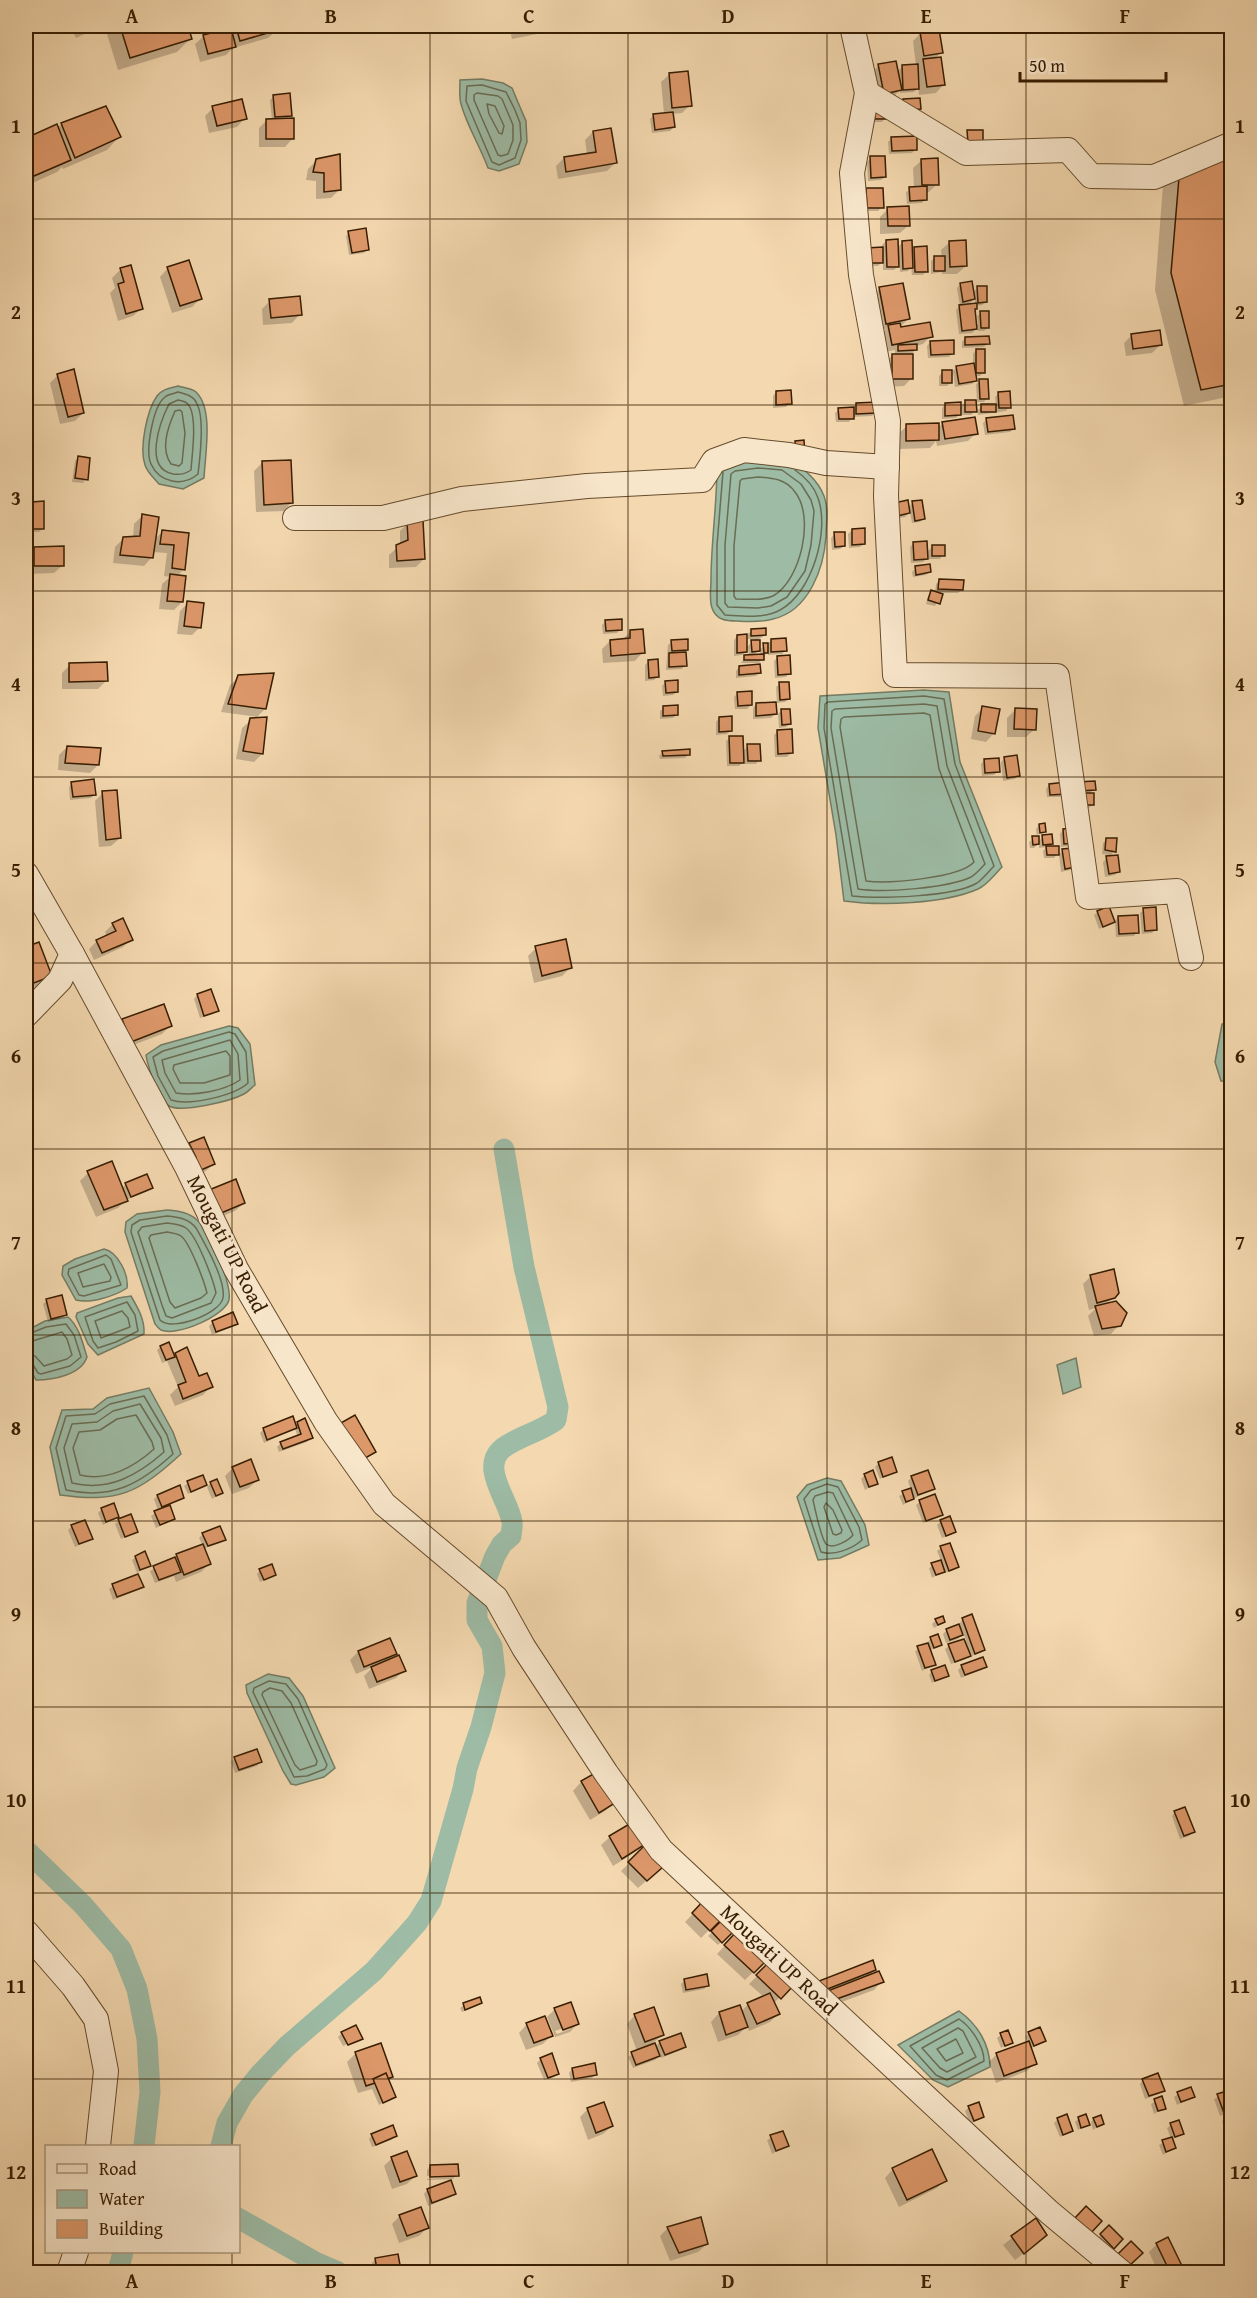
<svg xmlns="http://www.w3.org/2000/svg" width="1257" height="2298" viewBox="0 0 1257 2298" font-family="'Gentium Book Plus',serif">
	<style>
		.water { fill: #9dbba5; stroke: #747c63; stroke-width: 1.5 }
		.shadow { fill: #0003; fill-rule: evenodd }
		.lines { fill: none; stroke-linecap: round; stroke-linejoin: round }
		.shore { stroke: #6a6c53; stroke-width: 1.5 }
		.canal { stroke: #9dbba5; stroke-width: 21 }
		.building { fill: #dd986a; stroke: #371d01; stroke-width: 1.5 }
		.minor-casing { stroke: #664c2c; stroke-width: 26 }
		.minor { stroke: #f8e6cb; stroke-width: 24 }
		.grid { fill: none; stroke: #371d01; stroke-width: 1.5; stroke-opacity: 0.55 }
		.labels { text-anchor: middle; stroke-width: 5; stroke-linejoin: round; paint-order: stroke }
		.street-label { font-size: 21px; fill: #371d01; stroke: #f8e6cb }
		.neatline { fill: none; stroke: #371d01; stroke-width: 2 }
		.grid-label { font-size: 20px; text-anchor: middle; font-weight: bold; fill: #371d01 }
	</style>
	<rect width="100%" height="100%" fill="#f4d8af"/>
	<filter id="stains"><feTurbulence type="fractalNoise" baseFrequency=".00333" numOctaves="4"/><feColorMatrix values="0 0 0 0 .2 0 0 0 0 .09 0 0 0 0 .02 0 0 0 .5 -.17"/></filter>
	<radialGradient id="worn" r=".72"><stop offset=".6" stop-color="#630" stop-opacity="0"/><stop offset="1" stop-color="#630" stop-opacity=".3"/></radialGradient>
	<g class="water">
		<path d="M482,79L503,83L512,88L520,107L526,121L527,142L519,164L499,171L488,168C480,146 467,126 461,104C459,97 460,87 460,80Z"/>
		<path d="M178,386C184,388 191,388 196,392C214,409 205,455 204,478L183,489L159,484C154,478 147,472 145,465C139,448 147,410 157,396C162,389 171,388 178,386Z"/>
		<path d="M787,457C802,468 817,478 824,496C829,509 826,523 826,536C824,568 809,611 773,619C762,622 749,622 737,621C726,621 716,620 712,608C709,600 711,589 711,580C711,542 717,505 717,467L728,458Z"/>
		<path d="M924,690L949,692L960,762L1002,867C995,874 987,885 978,889C944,904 881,906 844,901L836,835L818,728L820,696Z"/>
		<polygon points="1231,1022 1231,1081 1221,1081 1215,1062 1222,1024"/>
		<path d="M229,1026L238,1028L250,1044L255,1085C251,1088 248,1092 244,1094C231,1101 182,1113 169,1106C158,1099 148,1067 146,1055L161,1045Z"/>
		<path d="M167,1210C177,1211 189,1212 197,1220C209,1232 232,1283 229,1300C225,1316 176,1337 161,1330C159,1329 157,1326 155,1324L125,1232L126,1222L137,1214Z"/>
		<path d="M104,1249C118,1252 129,1275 127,1288C115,1296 90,1304 76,1300L62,1275L63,1266L75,1259Z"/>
		<path d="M131,1296C138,1308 145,1320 144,1334L98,1355L88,1344L76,1317L77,1313L118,1298Z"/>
		<path d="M68,1317C79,1326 83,1344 87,1357C81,1375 53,1380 36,1380L26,1361V1331L45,1321Z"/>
		<polygon points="1076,1358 1081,1387 1063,1394 1057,1365"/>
		<path d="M149,1388L173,1432L181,1454C138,1493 119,1503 60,1495L50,1447L62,1410L93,1409L107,1398Z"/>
		<polygon points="827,1478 841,1481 865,1525 869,1545 840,1558 818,1560 797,1497 807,1485"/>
		<polygon points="268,1674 289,1678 303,1696 335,1768 324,1777 296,1785 291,1784 283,1771 247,1693 246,1685"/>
		<path d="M959,2011C977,2024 990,2044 990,2067L948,2087L933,2080L898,2045Z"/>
	</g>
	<g class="shadow">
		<polygon points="70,26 102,26 76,38"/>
		<polygon points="112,26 186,26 190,39 177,52 118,70 106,31"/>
		<polygon points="247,26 275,26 277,30 268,38 233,48 226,55 200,62 195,44 204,36 231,34 237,28"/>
		<polygon points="509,26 545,26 537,34 512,39"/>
		<polygon points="863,26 888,26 881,32 864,33"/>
		<polygon points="917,26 938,26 932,32 941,52 935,59 944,84 936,93 919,95 918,88 914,92 900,93 900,90 892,98 899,97 899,102 876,101 871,74 879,65 897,72 903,66 916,66 913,41 921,33 918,33"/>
		<polygon points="670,74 690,105 682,113 672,114 674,127 670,131 652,133 650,119 654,115 664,114 661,82"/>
		<polygon points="274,96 291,115 286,120 293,138 285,147 259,147 259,128 267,120 272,120 270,100"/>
		<polygon points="105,108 119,137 107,150 63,169 62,167 57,172 26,186 26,139"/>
		<polygon points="213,108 245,118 237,127 209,133 205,116"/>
		<polygon points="871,114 885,118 882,122 871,122"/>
		<polygon points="593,132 615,163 607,171 558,179 556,166 564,158 587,154 585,140"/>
		<polygon points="892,138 916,149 912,153 889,154 888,142"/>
		<polygon points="1232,143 1232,396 1184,406 1155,290 1163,185"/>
		<polygon points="871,158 885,177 881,180 868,181 867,162"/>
		<polygon points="317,160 339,190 331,198 316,199 316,181 306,180 308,169"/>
		<polygon points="922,160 937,184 929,192 925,192 926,199 922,203 907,204 906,192 914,188 913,168"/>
		<polygon points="867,190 882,207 878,211 864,211 863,194"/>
		<polygon points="888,209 909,225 900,233 880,234 880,217"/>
		<polygon points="349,232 368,249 364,253 349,255 346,236"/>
		<polygon points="886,241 897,248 903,242 911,252 915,249 926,271 923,275 912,275 911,267 908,271 900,272 900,264 894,270 883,270 883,261 878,266 864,266 883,249 882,245"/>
		<polygon points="950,242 966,266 957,274 942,274 942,272 931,274 931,261 934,258 942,258 941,250"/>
		<polygon points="130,267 142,308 133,316 118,321 110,293 115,288 112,278 120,270"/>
		<polygon points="168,268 200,299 192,307 172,313 160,277"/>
		<path d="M961,284L973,293L978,287L986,302L982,305L976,306L974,311L975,324H978L977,316L981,313L988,328L984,331H978V327L972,333L959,334L956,310L960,306L957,288ZM975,298V305L963,306V304L970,303Z"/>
		<polygon points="880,288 908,319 897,330 931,336 923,344 916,346 916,349 912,354 912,378 904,386 884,387 884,364 892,356 895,356 895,350 884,352 881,334 886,329 878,331 872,297"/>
		<polygon points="270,301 300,314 292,323 263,325 262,309"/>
		<polygon points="1132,335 1160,345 1152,353 1126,356 1124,343"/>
		<polygon points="965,338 988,343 984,347 962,348 962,342"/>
		<polygon points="931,342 953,353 949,357 928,358 927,346"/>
		<polygon points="976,350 984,372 980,376 975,376 976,380 972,384 955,387 953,371 956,368 973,365 973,354"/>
		<polygon points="943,372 951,382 947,386 939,386 939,376"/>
		<polygon points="58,375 83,413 75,421 60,424 50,383"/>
		<polygon points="980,381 987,398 984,402 975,402 975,411 971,415 962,415 962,412 956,418 942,419 942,408 945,404 959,408 966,402 977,401 976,384"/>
		<polygon points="776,392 790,403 786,407 773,408 773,396"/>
		<polygon points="999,393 1009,407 1006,411 978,415 978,410 982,406 996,405 995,397"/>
		<polygon points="856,405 876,412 872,416 852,417 849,422 836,422 835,413 839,410 852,409"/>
		<polygon points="987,419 1013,429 1010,432 985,435 983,423"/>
		<polygon points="943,423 976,433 968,441 937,446 936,441 930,448 899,449 898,434 907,426 937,429"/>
		<polygon points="78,458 86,479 83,483 72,482 75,461"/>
		<polygon points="262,463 292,502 284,511 256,512 254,471"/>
		<polygon points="33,503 43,528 39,532 30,532 30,529 26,533 26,508 29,508"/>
		<polygon points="913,503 923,518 920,522 912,523 910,512 905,517 893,519"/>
		<polygon points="142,516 154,540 162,532 187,534 184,569 176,577 182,602 174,610 159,609 162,584 170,577 164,576 167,553 153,552 152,557 144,566 113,563 115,547 123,539 133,538 134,524"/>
		<polygon points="408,523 424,559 416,567 389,568 389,555 400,545 400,531"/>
		<polygon points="852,530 864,544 860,547 849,548 848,534"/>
		<polygon points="835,534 844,546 840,549 832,550 831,538"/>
		<polygon points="913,544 926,553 932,547 943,555 940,559 929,559 929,557 923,562 911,563 910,547"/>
		<polygon points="34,548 63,565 54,573 26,574 26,557"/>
		<polygon points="916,568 930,572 926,575 913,577 912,572"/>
		<polygon points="939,581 962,590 958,593 942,593 935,606 926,604 928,596 932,592 935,593 936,584"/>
		<polygon points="188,603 200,627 192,635 177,634 180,611"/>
		<polygon points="606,621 621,629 617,633 603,634 602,625"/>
		<path d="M752,630L765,635L759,639V650L771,641L785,651L779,657L789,673L786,677L775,678L774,661L781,654L768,655V651L759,663H741L745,657H749L748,649L742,655L734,656V640L737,636L746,648L755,639H748V634ZM760,649L761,656H753Z"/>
		<polygon points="630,632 643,652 635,661 603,663 602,649 610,641 622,640"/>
		<polygon points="672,642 687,649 682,654 685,665 682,669 666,670 668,645"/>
		<polygon points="649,661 657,677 654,680 645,681 645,665"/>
		<polygon points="70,665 106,681 98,689 62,689 62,673"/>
		<polygon points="739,667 760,672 756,676 736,678 736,671"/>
		<polygon points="239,677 265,709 257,717 221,712 230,685"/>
		<polygon points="666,682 677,692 673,695 663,696 662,686"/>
		<polygon points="780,684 789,699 785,702 777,703 776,687"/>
		<polygon points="738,693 751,705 747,709 735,709 734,697"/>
		<polygon points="756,704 775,714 771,718 753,719 753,708"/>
		<polygon points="664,708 677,715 673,718 660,719 660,711"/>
		<polygon points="983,708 994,733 986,742 971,739 975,716"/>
		<polygon points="782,710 789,724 786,727 779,728 778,714"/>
		<polygon points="1015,710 1035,729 1026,737 1007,737 1007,718"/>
		<polygon points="719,718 731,730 727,734 716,735 716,722"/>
		<polygon points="251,720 262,754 254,762 236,759 242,728"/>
		<polygon points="778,731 791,753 787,757 775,757 774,735"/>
		<polygon points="730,738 742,752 748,746 759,760 756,764 745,764 745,760 739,766 727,766 726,741"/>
		<polygon points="67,747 98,765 90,773 58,770 59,755"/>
		<polygon points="663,752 689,754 685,758 660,759 659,756"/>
		<polygon points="1004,759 1018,775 1015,779 1003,781 1001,762"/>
		<polygon points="985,760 998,771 994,775 982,776 981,764"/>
		<polygon points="72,783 95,794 91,798 70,800 69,787"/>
		<polygon points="1049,785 1065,793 1061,797 1047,797 1046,789"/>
		<polygon points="1074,788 1094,789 1088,795 1093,804 1089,808 1078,808"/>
		<polygon points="103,793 120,838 111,846 99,847 95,801"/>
		<polygon points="1039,825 1045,831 1037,835 1038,842 1043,837 1051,843 1047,848 1057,854 1054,858 1044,858 1043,851 1047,847 1039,848 1039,843 1034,848 1030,848 1029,842 1037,837 1036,829"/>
		<polygon points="1063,830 1069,846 1061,847 1060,834"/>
		<polygon points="1107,839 1114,851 1111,855 1102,854 1103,843"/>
		<polygon points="1063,851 1074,867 1070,870 1061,872 1059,854"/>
		<polygon points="1107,858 1118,871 1115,875 1105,877 1103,862"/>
		<polygon points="1144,910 1156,929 1152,933 1142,934 1140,913"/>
		<polygon points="1098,912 1113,922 1099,929 1094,915"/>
		<polygon points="1118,917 1137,932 1134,936 1116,937 1115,921"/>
		<polygon points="113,924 131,939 123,947 94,960 89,949 97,941 107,937 105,932"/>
		<polygon points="38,944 50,976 42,984 26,990 26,949"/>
		<polygon points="536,948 570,968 562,976 534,983 528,956"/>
		<polygon points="210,991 217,1010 213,1014 200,1018 194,999 197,995"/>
		<polygon points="123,1020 170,1026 162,1034 123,1049 115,1029"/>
		<polygon points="190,1144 214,1163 206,1171 186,1180 182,1152"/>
		<polygon points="88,1173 121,1189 126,1184 151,1188 148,1191 126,1200 118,1208 96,1217 80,1181"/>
		<polygon points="197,1201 244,1203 235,1211 206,1223"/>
		<polygon points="1091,1276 1117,1293 1105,1305 1119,1325 1111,1334 1094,1336 1088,1316 1096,1308 1089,1310 1083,1284"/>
		<polygon points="47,1300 66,1314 62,1318 48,1322 43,1304"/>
		<polygon points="213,1322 236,1323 232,1327 212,1335 209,1326"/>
		<polygon points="160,1347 173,1356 176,1354 198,1378 211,1386 203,1395 175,1406 170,1395 178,1387 167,1361 162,1363 157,1350"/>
		<polygon points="297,1423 311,1438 307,1442 279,1452 277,1447 281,1443 298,1437 295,1429 264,1443 260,1433 264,1429 295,1426"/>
		<polygon points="879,1463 895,1471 880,1479 875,1467"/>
		<polygon points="233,1468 258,1479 249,1488 232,1494 225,1476"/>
		<polygon points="865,1475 876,1483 865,1490 861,1479"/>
		<polygon points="912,1477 933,1488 903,1505 899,1496 911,1490 908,1481"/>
		<polygon points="188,1483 205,1485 188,1494 184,1486"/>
		<polygon points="211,1483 222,1493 212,1499 207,1487"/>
		<polygon points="157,1496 183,1497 168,1505 174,1519 156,1528 151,1516 158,1511 154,1499"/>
		<polygon points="920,1502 941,1514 937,1518 923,1523 916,1505"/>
		<polygon points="102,1509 117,1517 103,1525 98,1513"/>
		<polygon points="119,1521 136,1531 121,1539 115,1524"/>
		<polygon points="941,1521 954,1532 951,1535 942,1538 937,1525"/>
		<polygon points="72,1526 91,1539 75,1547 68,1530"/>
		<polygon points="203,1534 224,1539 220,1543 203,1549 209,1564 201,1572 176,1582 174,1576 155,1583 150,1571 177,1556 203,1546 199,1538"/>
		<polygon points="941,1548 957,1566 954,1570 945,1573 944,1571 932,1578 929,1568 941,1561 937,1551"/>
		<polygon points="136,1557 149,1565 137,1573 132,1560"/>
		<polygon points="260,1570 275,1574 260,1582 257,1574"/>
		<polygon points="113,1586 142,1586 138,1590 113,1600 109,1589"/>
		<polygon points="963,1619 984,1650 980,1653 972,1656 971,1653 965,1659 951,1664 945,1649 949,1646 966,1640 963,1633 958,1639 946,1643 943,1634 947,1630 960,1625 960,1623"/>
		<polygon points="936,1620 944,1622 934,1628 932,1624"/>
		<polygon points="937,1636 940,1645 929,1651 934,1664 922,1671 915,1651 927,1644 930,1639"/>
		<polygon points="389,1640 395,1654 386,1662 404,1670 396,1678 369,1689 364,1676 373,1667 356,1674 350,1660 358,1652"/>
		<polygon points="962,1666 985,1667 981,1670 961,1678 958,1670"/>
		<polygon points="932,1671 947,1675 932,1683 929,1675"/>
		<polygon points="235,1758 260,1762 257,1766 235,1773 231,1762"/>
		<polygon points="596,1774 614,1803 605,1811 590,1820 573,1791 581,1782"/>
		<polygon points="1175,1812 1193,1832 1189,1836 1180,1839 1172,1816"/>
		<polygon points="631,1825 643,1845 634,1853 613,1866 601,1845 610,1837"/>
		<polygon points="644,1849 653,1875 638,1888 621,1871"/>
		<polygon points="704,1902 721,1918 701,1938 685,1922"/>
		<polygon points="723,1921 733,1930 718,1945 708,1936"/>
		<polygon points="737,1933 765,1960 745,1980 717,1954"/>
		<polygon points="770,1963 793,1984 773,2004 778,2014 770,2022 749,2031 747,2026 738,2035 718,2042 711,2022 719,2013 739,2007 741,2012 748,2004 764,1997 749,1984"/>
		<polygon points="874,1970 867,1977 882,1981 874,1990 823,2009 812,1990"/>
		<polygon points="685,1980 708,1985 704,1989 683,1993 681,1984"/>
		<polygon points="480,2003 477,2006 462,2012 460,2008 464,2005"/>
		<path d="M555,2009L578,2023L570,2032L555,2037L547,2017ZM570,2026V2029L557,2034L555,2031Z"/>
		<polygon points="635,2015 663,2034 653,2043 655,2047 660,2042 685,2047 681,2050 661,2058 660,2055 655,2060 633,2068 628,2057 637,2051 627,2024"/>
		<polygon points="527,2024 551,2036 543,2044 526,2050 519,2033"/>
		<polygon points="342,2033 359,2039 343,2046 338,2037"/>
		<polygon points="1029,2033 1044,2041 1030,2049 1035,2063 1027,2071 996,2083 989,2062 997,2054 1028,2043 1025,2037"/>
		<polygon points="1001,2035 1011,2042 1001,2048 997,2038"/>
		<polygon points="380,2045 391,2077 387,2081 394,2097 379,2105 372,2089 358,2093 347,2062 355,2054"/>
		<polygon points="541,2059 558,2073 554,2077 544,2080 537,2063"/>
		<polygon points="572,2069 596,2074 592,2078 571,2082 569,2073"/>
		<polygon points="1143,2080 1163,2090 1159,2094 1145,2099 1140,2084"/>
		<polygon points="1229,2092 1232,2111 1220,2116 1214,2099"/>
		<polygon points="1178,2094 1193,2097 1177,2105 1174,2097"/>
		<polygon points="1161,2098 1164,2108 1154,2114 1151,2104"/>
		<polygon points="969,2107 983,2117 970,2124 965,2111"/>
		<polygon points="588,2109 612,2126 603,2134 588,2140 580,2117"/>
		<polygon points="1232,2115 1232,2138 1229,2139 1222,2121"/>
		<polygon points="1058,2119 1072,2131 1060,2137 1054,2123"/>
		<polygon points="1078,2119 1088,2124 1078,2130 1075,2122"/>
		<polygon points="1094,2119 1102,2124 1093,2130 1091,2122"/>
		<polygon points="1171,2125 1183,2134 1171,2140 1174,2148 1163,2155 1159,2145 1171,2139 1167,2128"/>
		<polygon points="782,2132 787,2145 772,2154 767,2140"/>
		<polygon points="372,2135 395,2136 391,2140 372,2147 369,2139"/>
		<polygon points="1231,2141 1232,2153 1231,2154 1227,2145"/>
		<polygon points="1232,2157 1232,2188 1224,2165"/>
		<polygon points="392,2158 415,2176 407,2184 392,2189 384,2166"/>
		<polygon points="457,2165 455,2177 455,2174 427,2176 427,2170 431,2166"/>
		<polygon points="893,2169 945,2180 937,2188 899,2207 885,2178"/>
		<polygon points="455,2177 453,2179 427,2180 427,2179"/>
		<polygon points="450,2182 454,2194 451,2197 428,2206 424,2194 427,2190"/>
		<polygon points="400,2216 427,2228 419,2236 399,2243 392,2224"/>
		<polygon points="1035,2220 1037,2243 1015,2260 1003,2245"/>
		<polygon points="1109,2227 1121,2239 1109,2251 1097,2239"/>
		<polygon points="668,2228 707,2244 698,2252 670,2261 660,2236"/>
		<polygon points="1157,2244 1182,2270 1179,2272 1158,2272 1149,2252"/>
		<polygon points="375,2260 398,2265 394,2268 373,2272 372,2263"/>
	</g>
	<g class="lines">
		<g class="shore">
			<polygon points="482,85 506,92 515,110 520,123 521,140 515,158 499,165 492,162 466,101 467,86"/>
			<polygon points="477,93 498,96 502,99 513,125 513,140 508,154 501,156 498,155 474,100 474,95"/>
			<polygon points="487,104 495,106 504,126 502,134 499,133 489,114"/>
			<path d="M178,392C186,394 194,396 197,404C205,418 200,458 198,474C190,481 182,483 172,481C163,479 155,473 151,464C145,451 153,406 165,397C168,394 174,394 178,392Z"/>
			<path d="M178,400C183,401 188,402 190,407C197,422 192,454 191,470C185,474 181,475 173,474C143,468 160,422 169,404Z"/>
			<path d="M180,410L182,412L185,433L182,463L179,466L171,464C160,449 168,427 175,411Z"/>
			<polygon points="758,468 782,470 801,484 811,500 814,511 811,545 805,571 787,597 771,606 758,608 728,607 725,603 725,545 731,474 735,471"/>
			<path d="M723,472L717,545V605L725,615C743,616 764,619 780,610C812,593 830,531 818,498C814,486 805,477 795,470"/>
			<path d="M758,477C773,478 786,479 795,492C815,517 801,580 773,596C762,601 748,599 736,599L734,596V546L740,481L742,479Z"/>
			<path d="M924,696L944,699L955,764L994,866C989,871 983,879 977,883C954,897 879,899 852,896L824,728L825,704L828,702Z"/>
			<path d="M924,704L937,706L947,766L985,864C981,868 976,874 971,877C948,888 884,893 858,889L831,728L832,711L835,709Z"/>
			<path d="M924,713L930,715L939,769L974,862C960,878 888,884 866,881L840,727L841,719L844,717Z"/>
			<path d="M229,1032L235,1034L246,1052L248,1083C234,1096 189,1106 171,1100L158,1076L153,1057L163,1051Z"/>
			<path d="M230,1040L238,1054L240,1080C224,1091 195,1096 176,1093L165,1073L162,1060Z"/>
			<polygon points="226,1051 230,1056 230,1075 204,1083 180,1083 173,1069 174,1065"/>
			<path d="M167,1216C179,1217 189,1219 196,1228C205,1244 226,1280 223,1298C220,1314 171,1332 160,1320L131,1232L132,1225L140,1220Z"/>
			<path d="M167,1223C174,1224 180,1224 186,1228C197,1236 213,1279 216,1293L211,1303L172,1318L166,1316L162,1305L138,1232L142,1227Z"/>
			<path d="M167,1232C171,1233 177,1233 181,1236C190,1243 204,1281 207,1293L201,1298L175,1308L170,1302L149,1238L151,1235Z"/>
			<polygon points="106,1255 111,1259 121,1285 84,1296 79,1295 68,1274 69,1269"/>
			<polygon points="104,1264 111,1277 110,1281 83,1287 78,1273"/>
			<polygon points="127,1302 135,1315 138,1331 116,1342 98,1348 93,1341 85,1317"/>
			<polygon points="122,1311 128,1318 130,1327 101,1338 95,1321"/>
			<polyline points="26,1335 46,1327 66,1324 74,1335 81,1357 70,1366 41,1374 38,1373 32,1363 26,1361"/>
			<polyline points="26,1343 62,1332 67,1339 72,1355 67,1359 44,1366 35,1356 26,1354"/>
			<path d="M144,1396L167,1435L173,1454C140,1484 112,1500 66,1490L56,1448L66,1416L95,1414L110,1404Z"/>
			<path d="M140,1404L161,1438L164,1452C138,1475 109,1492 72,1483L64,1448L72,1424L97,1422L113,1411Z"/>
			<path d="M136,1415L152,1442L154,1449C134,1467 107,1482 80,1475L73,1448L79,1432L100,1430L117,1419Z"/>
			<path d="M827,1484L838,1487L859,1527L862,1540C852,1549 834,1556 821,1552L804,1499L811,1490Z"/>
			<path d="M828,1492L833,1493L853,1535C849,1540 833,1550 826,1544C821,1538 815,1509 813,1500L815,1496Z"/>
			<polygon points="826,1503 833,1510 842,1530 841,1533 836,1535 833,1534 824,1507"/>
			<polygon points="269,1681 286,1684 298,1699 327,1765 325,1769 307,1776 294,1777 253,1692 254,1688"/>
			<polygon points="270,1688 282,1691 291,1703 317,1761 316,1765 300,1770 295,1765 262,1695 263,1692"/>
			<path d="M959,2019C971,2027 984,2046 984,2061L947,2080L936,2075L910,2046Z"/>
			<polygon points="958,2028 963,2031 976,2057 947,2072 940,2068 922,2048"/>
			<polygon points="956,2039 963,2053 946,2061 937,2049"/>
		</g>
		<g class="canal">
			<polyline points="26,1850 83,1905 121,1949 137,1989 147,2039 150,2092 144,2146"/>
			<path d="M221,2146L227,2123L243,2095L261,2073L287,2046L374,1971L417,1923L431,1901L463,1789L467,1768L481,1727L495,1673L492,1646L477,1620V1603L495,1556L502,1544L511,1536C511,1532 513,1526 512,1522C509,1500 479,1467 503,1448C519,1436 540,1432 556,1420L558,1407L524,1267L504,1149"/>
			<polyline points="238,2218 317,2263 338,2272"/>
			<polyline points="118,2272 123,2252"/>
		</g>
	</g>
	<g class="building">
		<polygon points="82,26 96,26 85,31"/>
		<polygon points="120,26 188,26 192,39 130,58"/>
		<polygon points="242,26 277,26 278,30 240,41 236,27"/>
		<polygon points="519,26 547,26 547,27 520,32"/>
		<polygon points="231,28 236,47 208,54 203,35"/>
		<polygon points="939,29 943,53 924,56 920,32"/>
		<polygon points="941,57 945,85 927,87 923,59"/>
		<polygon points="896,61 902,90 884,94 878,64"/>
		<polygon points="918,64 919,89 903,90 902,65"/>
		<polygon points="688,71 692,106 672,108 669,73"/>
		<polygon points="290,93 292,116 275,117 273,95"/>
		<polygon points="920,98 921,109 903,110 903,99"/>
		<polygon points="242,99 247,119 217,126 212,106"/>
		<polygon points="106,106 121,137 75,158 61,123"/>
		<polygon points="874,108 887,119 875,119"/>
		<polygon points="673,112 675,127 655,130 653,114"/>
		<polygon points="294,118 294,139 266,139 266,119"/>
		<polygon points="57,124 71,160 27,179 26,138"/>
		<polygon points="611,128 617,163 566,172 564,157 596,152 593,131"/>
		<polygon points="967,130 983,130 983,142 968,143"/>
		<polygon points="917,136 917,150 892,151 891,137"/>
		<polygon points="1232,141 1232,384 1201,390 1171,273 1180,166"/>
		<polygon points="340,154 341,190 324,192 324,173 313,172 316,159"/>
		<polygon points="870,156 885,156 886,177 871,178"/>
		<polygon points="938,158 939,185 922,185 921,159"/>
		<polygon points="927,186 927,200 910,201 909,187"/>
		<polygon points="866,188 883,188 884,208 867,208"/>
		<polygon points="909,206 910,226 888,226 887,207"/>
		<polygon points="366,228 369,250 352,253 348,231"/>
		<polygon points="898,239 899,267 887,267 886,240"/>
		<polygon points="912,240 913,268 903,269 902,241"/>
		<polygon points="966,240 967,266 950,267 949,241"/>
		<polygon points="927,246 928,272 915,272 914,247"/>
		<polygon points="883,247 883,263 867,263 866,248"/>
		<rect x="934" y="256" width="11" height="15"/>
		<polygon points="189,260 202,299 180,306 167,267"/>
		<polygon points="131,265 143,309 126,314 118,284 124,282 120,268"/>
		<polygon points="972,281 975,299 963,302 960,283"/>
		<polygon points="903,283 910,319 886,324 879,287"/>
		<polygon points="977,286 987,286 987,302 978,303"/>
		<polygon points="300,296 302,315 271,318 269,299"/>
		<polygon points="977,303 977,309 975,309 977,329 962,331 959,305"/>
		<polygon points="980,311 989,311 989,328 981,328"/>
		<polygon points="930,322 933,337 892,345 888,325 900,323 901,327"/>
		<polygon points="1160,330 1162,345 1133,349 1131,334"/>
		<polygon points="989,336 990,344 965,345 965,337"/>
		<polygon points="954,340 954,354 931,355 930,341"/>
		<polygon points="917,344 917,350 898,351 898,345"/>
		<rect x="976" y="349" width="9" height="24"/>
		<rect x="892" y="354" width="21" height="25"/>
		<polygon points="974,363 977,381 959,384 956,366"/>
		<polygon points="74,369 84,413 68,417 57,374"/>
		<rect x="942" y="370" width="10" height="13"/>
		<polygon points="979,379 988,379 989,399 980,399"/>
		<polygon points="791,390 792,404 776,405 776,391"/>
		<polygon points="1010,391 1011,408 999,408 998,392"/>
		<polygon points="965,400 976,400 977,412 965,412"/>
		<polygon points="877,402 877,413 856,414 856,403"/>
		<polygon points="961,402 961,415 945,416 945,403"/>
		<rect x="981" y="404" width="15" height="8"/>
		<polygon points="854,407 854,419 839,419 838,408"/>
		<polygon points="1013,415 1015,429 988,432 986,418"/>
		<polygon points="975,417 978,434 945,439 942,422"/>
		<polygon points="939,423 939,440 906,441 906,424"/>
		<polygon points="804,440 805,456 796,456 795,441"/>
		<polygon points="78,456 90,458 88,480 75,478"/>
		<polygon points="291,460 293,503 264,505 262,461"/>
		<polygon points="32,474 28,499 26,499 26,475"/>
		<polygon points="908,500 910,513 897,516 894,503"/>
		<polygon points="922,500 925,519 915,521 912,501"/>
		<polygon points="44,501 44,529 33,529 32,502"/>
		<polygon points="26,507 30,507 31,530 26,530"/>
		<polygon points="142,514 159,517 153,558 120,555 123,537 140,536"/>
		<polygon points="423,520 425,559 397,561 396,545 408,540 407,521"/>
		<polygon points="865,528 865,544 852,545 852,529"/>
		<polygon points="162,530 189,533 185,570 172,568 174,545 160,544"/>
		<polygon points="834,532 845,532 845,546 835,547"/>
		<polygon points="927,541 928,559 914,560 913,542"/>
		<rect x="932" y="545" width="13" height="11"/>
		<polygon points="64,546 64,566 34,566 34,547"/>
		<polygon points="930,564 931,572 916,575 915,566"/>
		<polygon points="170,574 186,576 183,602 167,601"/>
		<polygon points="939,579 964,580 963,590 938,589"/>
		<polygon points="931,590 943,594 940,604 928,600"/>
		<polygon points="187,601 204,603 201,628 184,626"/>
		<polygon points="622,619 622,630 606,631 605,620"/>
		<polygon points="766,628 766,635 751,636 751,629"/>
		<polygon points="643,629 645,653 611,656 610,640 630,638 630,630"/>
		<polygon points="747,634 747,652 737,653 737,635"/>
		<polygon points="786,638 787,651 771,652 771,639"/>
		<polygon points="688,639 688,650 672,651 671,640"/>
		<polygon points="751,640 760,640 760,651 752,652"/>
		<polygon points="763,643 768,643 768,653 764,653"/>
		<polygon points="686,652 687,666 669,667 669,653"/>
		<polygon points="764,654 764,660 744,660 744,655"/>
		<polygon points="790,655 791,674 778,675 777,656"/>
		<polygon points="658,659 659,677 649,678 648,660"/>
		<polygon points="107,662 108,681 69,682 69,663"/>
		<polygon points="760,664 761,673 739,675 739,666"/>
		<polygon points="274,673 266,709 228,704 238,675"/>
		<polygon points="678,680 678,692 666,693 665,681"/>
		<polygon points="779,682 789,682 790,699 780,700"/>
		<polygon points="752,691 752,705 738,706 737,692"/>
		<polygon points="776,702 777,714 756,716 756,703"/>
		<polygon points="678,705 678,715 663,716 663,706"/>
		<polygon points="982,706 1000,709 995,734 978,731"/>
		<polygon points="1015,708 1037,709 1036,730 1014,729"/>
		<polygon points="781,709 790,709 791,724 782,725"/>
		<polygon points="732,716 732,731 719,732 719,717"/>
		<polygon points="267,717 263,754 243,751 250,718"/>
		<polygon points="792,729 793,753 778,754 777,730"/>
		<polygon points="729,736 743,736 744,763 730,763"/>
		<polygon points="747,744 760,744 761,761 748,761"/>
		<polygon points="67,746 101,748 99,765 65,763"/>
		<polygon points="690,749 690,755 663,756 662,751"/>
		<polygon points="1017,755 1020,776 1007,778 1004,757"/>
		<polygon points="999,758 1000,772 985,773 984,759"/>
		<polygon points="94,779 96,795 73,797 71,782"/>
		<polygon points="1095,781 1096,790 1078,791 1077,782"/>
		<polygon points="1066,782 1067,794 1050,795 1049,784"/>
		<polygon points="117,790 121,838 106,840 102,791"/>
		<rect x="1081" y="793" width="13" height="12"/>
		<polygon points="1045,823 1046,832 1040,833 1039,824"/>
		<polygon points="1073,828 1075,843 1064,844 1063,829"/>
		<polygon points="1052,834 1053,844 1043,845 1042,835"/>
		<polygon points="1032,836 1039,836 1039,844 1033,845"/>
		<polygon points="1106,838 1117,838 1116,852 1105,850"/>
		<polygon points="1046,846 1059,846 1059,855 1047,855"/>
		<polygon points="1073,848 1076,867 1065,869 1062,849"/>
		<polygon points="1118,855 1120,872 1109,874 1106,856"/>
		<polygon points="1109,906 1115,922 1103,927 1097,911"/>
		<polygon points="1156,907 1157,930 1145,931 1143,908"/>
		<polygon points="1138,915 1139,933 1119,934 1118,916"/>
		<polygon points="123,918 133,940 102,953 96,940 116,931 112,923"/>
		<polygon points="566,939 572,968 542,976 535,946"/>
		<polygon points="39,942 52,976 26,986 26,947"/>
		<polygon points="211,989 219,1011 204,1016 197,994"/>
		<polygon points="164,1004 172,1026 131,1042 122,1019"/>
		<polygon points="204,1137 215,1164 194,1173 189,1160 196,1157 189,1143"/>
		<polygon points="112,1161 128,1201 104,1210 87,1171"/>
		<polygon points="147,1174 153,1188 131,1197 125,1183"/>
		<polygon points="236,1179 245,1203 214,1216 204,1192"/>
		<polygon points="1114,1269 1119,1293 1115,1298 1097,1303 1090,1275"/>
		<polygon points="62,1295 67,1315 51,1319 46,1299"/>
		<polygon points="1116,1301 1127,1313 1121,1326 1102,1329 1095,1306"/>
		<polygon points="233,1312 238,1324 216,1332 212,1321"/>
		<polygon points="169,1342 175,1357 166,1360 160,1346"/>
		<polygon points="187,1347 199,1376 207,1373 213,1387 183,1399 178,1385 186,1382 175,1353"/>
		<polygon points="355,1415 376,1452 360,1461 339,1424"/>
		<polygon points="293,1416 297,1428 267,1440 263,1428"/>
		<polygon points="305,1418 313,1438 283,1449 280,1442 301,1434 297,1422"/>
		<polygon points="892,1457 897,1472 883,1477 878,1462"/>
		<polygon points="251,1459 259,1480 240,1487 232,1467"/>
		<polygon points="873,1470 878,1484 869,1487 864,1474"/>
		<polygon points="928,1470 935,1489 918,1495 911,1476"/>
		<polygon points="203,1475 207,1485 191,1492 187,1481"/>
		<polygon points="217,1479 223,1493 216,1496 210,1482"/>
		<polygon points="180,1485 184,1498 162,1507 157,1495"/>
		<polygon points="911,1488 914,1499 906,1502 902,1491"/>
		<polygon points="935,1494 943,1515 926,1521 919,1500"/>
		<polygon points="114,1503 119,1517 106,1522 101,1508"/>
		<polygon points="170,1505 175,1519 160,1525 154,1511"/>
		<polygon points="131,1514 138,1532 125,1537 118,1519"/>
		<polygon points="950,1516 956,1532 946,1536 940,1520"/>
		<polygon points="85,1520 93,1539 79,1544 71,1525"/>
		<polygon points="220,1526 226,1540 208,1546 202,1533"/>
		<polygon points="950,1543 959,1567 949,1571 940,1546"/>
		<polygon points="203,1544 211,1564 184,1575 176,1554"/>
		<polygon points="145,1551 151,1566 140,1570 135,1556"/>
		<polygon points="175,1557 181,1572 159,1580 153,1566"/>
		<polygon points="941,1560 945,1572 936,1575 931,1563"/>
		<polygon points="272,1564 276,1575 264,1580 259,1569"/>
		<polygon points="138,1574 144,1587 117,1597 112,1584"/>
		<polygon points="972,1614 985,1650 975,1654 962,1618"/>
		<polygon points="943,1616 945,1622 938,1625 935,1619"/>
		<polygon points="959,1624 963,1635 950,1640 946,1629"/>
		<polygon points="938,1634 942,1645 934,1648 930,1637"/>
		<polygon points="390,1638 397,1654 364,1667 358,1651"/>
		<polygon points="964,1639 971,1656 955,1662 948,1644"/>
		<polygon points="928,1643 936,1665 925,1668 917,1646"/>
		<polygon points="399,1655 406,1671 377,1682 371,1667"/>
		<polygon points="983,1657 987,1667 965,1675 961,1665"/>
		<polygon points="945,1665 949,1676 935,1681 931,1670"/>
		<polygon points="257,1749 262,1762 239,1770 234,1757"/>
		<polygon points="597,1772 615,1803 599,1813 581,1781"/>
		<polygon points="1185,1807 1195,1832 1184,1836 1174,1811"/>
		<polygon points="631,1823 644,1845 622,1859 609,1836"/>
		<polygon points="644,1846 663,1867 647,1881 628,1862"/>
		<polygon points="704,1900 723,1918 710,1931 692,1913"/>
		<polygon points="723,1919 735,1930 722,1943 711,1931"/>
		<polygon points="737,1931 767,1960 754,1973 724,1945"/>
		<polygon points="873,1960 876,1970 825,1990 819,1981"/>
		<polygon points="770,1961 795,1984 781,1999 756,1975"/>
		<polygon points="879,1971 884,1982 831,2001 825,1992"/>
		<polygon points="707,1974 709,1986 686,1990 684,1979"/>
		<polygon points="770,1993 780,2014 757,2024 747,2003"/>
		<polygon points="480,1997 482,2003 465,2010 463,2003"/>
		<polygon points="571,2002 579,2024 563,2030 554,2008"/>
		<polygon points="740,2005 748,2027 726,2035 719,2012"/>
		<polygon points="654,2007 664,2035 645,2042 634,2014"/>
		<polygon points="545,2016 553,2036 534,2043 526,2023"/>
		<polygon points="356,2025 363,2039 348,2045 341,2032"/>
		<polygon points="1040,2027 1046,2041 1034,2046 1028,2032"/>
		<polygon points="1008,2030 1013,2043 1005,2046 1000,2033"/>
		<polygon points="681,2033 686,2047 665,2055 659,2041"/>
		<polygon points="1029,2041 1037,2064 1004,2076 996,2053"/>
		<polygon points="381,2043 393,2077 366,2086 355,2052"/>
		<polygon points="655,2043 660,2056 636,2065 631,2052"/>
		<polygon points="552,2053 559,2074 548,2078 540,2058"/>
		<polygon points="595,2063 597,2075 574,2079 572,2068"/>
		<polygon points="386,2073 396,2097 383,2103 373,2079"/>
		<polygon points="1158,2073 1165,2091 1149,2096 1142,2079"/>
		<polygon points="1191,2087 1195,2097 1181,2102 1177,2092"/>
		<polygon points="1230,2090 1232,2110 1224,2113 1217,2094"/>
		<polygon points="1162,2096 1166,2109 1158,2111 1154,2099"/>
		<polygon points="604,2102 613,2126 596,2133 587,2108"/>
		<polygon points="979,2102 984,2117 974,2121 968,2106"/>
		<polygon points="1067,2114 1073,2131 1063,2135 1057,2118"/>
		<polygon points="1086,2114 1090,2125 1081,2128 1078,2117"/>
		<polygon points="1232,2114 1232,2133 1225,2116"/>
		<polygon points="1101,2115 1104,2124 1097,2127 1093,2118"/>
		<polygon points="1179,2120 1184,2134 1175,2137 1170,2123"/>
		<polygon points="393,2125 397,2136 376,2145 371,2134"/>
		<polygon points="783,2131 789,2146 776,2151 770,2135"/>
		<polygon points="1172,2137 1176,2148 1166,2152 1162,2140"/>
		<polygon points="932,2149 947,2181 907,2200 892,2168"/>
		<polygon points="407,2151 417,2176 400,2182 391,2157"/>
		<polygon points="458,2164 459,2176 430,2177 430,2165"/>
		<polygon points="451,2180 456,2194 432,2203 427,2189"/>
		<polygon points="1086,2206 1102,2221 1091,2233 1075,2218"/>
		<polygon points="421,2207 429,2228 407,2236 399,2215"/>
		<polygon points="701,2217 708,2244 679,2253 667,2227"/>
		<polygon points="1036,2218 1047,2235 1024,2254 1011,2236"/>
		<polygon points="1109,2225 1123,2239 1114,2249 1100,2234"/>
		<polygon points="1168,2237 1184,2270 1178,2272 1170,2272 1156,2243"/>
		<polygon points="1131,2241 1143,2253 1129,2266 1117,2255"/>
		<polygon points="398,2254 400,2265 377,2270 375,2258"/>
	</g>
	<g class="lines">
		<g class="minor-casing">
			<g id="minor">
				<polyline points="852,26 867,93 852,173 861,275 888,421 886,496 895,675 1057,676 1088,897 1177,891 1191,958"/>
				<polyline points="867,93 966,153 1068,150 1091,176 1154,177 1232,144"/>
				<polyline points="295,518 383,518 462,499 587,486 702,480 714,461 744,450 789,455 826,463 887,467"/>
				<polyline points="26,874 72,954 187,1167 236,1269 326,1422 384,1504 496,1598 524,1648 606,1773 661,1850 1049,2212 1121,2272"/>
				<polyline points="26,1015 60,980 72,954"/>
				<polyline points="26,1932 73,1986 96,2019 106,2071 98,2146"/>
				<polyline points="69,2272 76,2252"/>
			</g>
		</g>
		<use href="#minor" class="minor"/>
	</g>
	<path class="grid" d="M232,26V2146M430,26V2272M628,26V2272M827,26V2272M1026,26V2272M26,219H1232M26,405H1232M26,591H1232M26,777H1232M26,963H1232M26,1149H1232M26,1335H1232M26,1521H1232M26,1707H1232M26,1893H1232M26,2079H1232M232,2252V2272"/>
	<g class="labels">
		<g class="street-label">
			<text transform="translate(227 1244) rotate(63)" y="7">Mougati UP Road</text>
			<text transform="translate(779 1960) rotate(43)" y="7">Mougati UP Road</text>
		</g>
	</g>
	<rect width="1257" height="2298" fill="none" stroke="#f4d8af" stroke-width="66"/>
	<rect x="45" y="2145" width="195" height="108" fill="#f8e6cb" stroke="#ab967a" stroke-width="1.5"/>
	<rect x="57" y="2164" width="30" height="9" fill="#f8e6cb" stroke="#ab967a" stroke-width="1.5"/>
	<text x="99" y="2175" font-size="18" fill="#371d01">Road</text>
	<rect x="57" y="2190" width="30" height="18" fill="#9dbba5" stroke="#ab967a" stroke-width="1.5"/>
	<text x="99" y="2205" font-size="18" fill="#371d01">Water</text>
	<rect x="57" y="2220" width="30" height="18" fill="#dd986a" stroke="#ab967a" stroke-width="1.5"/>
	<text x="99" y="2235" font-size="18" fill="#371d01">Building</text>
	<path d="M1020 72v9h146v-9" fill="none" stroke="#371d01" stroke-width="3"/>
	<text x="1029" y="72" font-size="18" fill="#371d01" stroke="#f8e6cb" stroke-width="4.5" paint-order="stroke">50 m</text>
	<rect x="33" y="33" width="1191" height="2232" class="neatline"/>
	<g class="grid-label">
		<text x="132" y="23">A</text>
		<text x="331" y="23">B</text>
		<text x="529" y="23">C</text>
		<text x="728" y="23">D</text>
		<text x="926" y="23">E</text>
		<text x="1125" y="23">F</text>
		<text x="16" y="133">1</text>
		<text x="1240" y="133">1</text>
		<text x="16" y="319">2</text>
		<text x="1240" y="319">2</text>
		<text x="16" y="505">3</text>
		<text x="1240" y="505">3</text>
		<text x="16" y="691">4</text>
		<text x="1240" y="691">4</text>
		<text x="16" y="877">5</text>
		<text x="1240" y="877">5</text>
		<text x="16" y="1063">6</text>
		<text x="1240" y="1063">6</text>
		<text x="16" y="1249">7</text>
		<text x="1240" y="1249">7</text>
		<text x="16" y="1435">8</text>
		<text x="1240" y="1435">8</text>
		<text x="16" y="1621">9</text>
		<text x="1240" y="1621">9</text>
		<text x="16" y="1807">10</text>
		<text x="1240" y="1807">10</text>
		<text x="16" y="1993">11</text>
		<text x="1240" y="1993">11</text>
		<text x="16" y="2179">12</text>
		<text x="1240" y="2179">12</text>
		<text x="132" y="2288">A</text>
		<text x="331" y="2288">B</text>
		<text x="529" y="2288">C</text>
		<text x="728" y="2288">D</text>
		<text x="926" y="2288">E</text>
		<text x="1125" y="2288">F</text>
	</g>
	<rect width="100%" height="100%" filter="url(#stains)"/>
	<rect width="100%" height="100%" fill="url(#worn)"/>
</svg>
